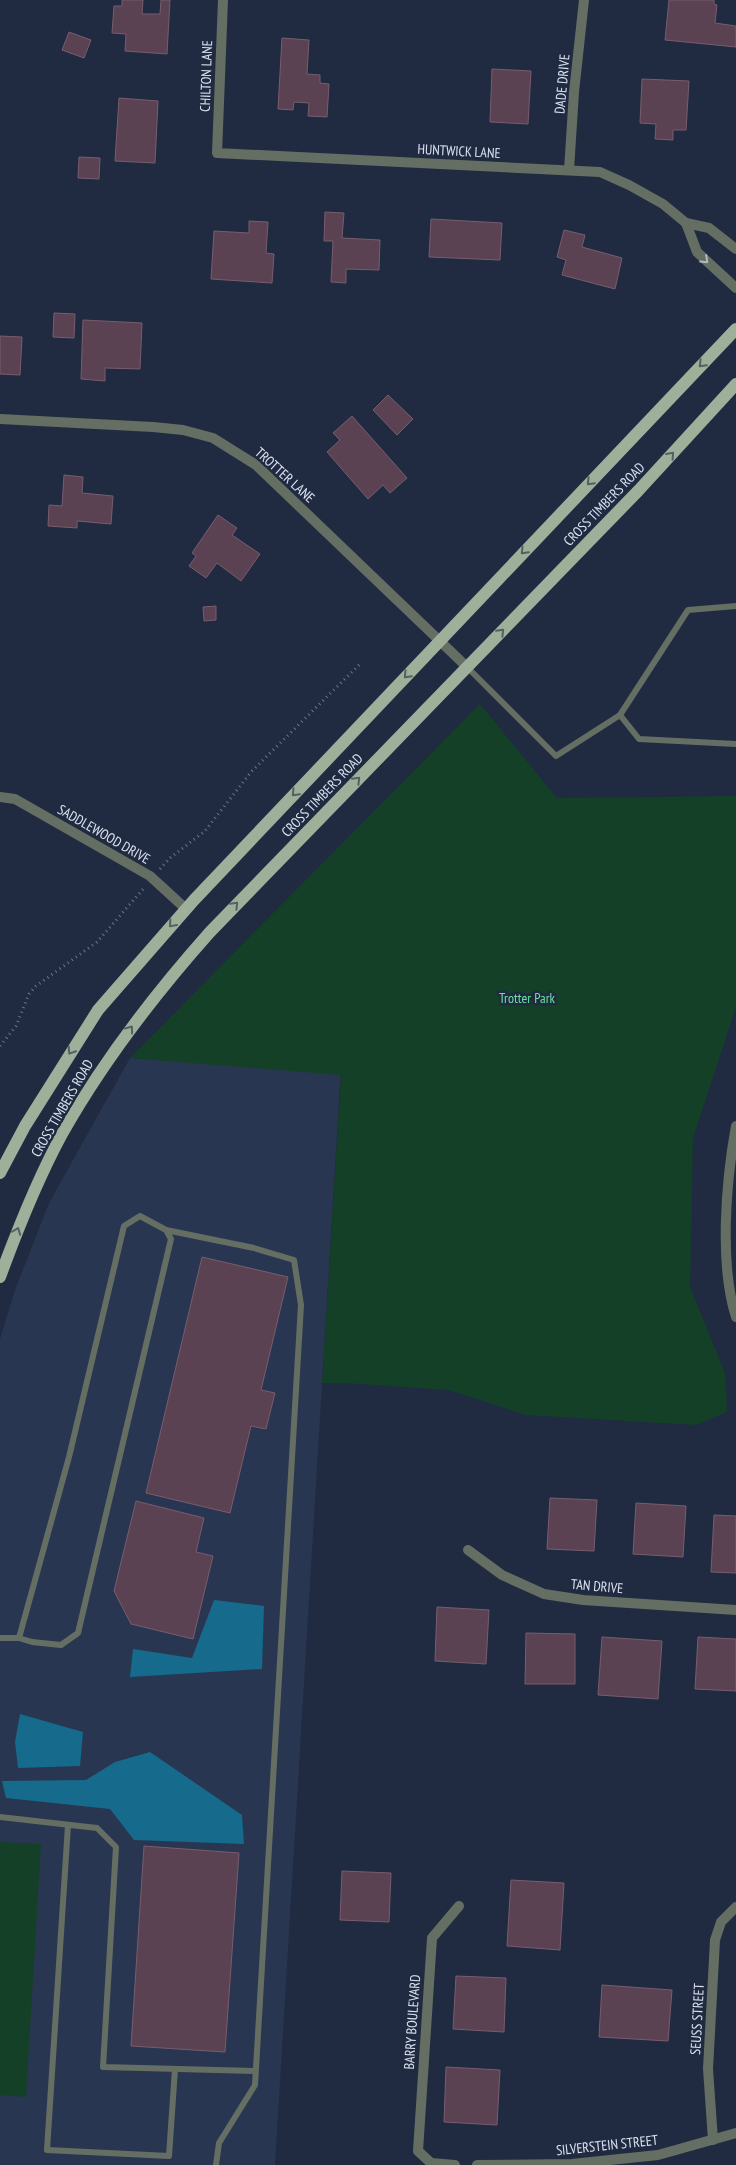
<svg xmlns="http://www.w3.org/2000/svg" width="736" height="2165" viewBox="0 0 736 2165" font-family="'PT Sans Narrow',sans-serif">
	<style>
		.built { fill: #293651 }
		.green { fill: #134027 }
		.water { fill: #166a8c }
		.building { fill: #5b4253; stroke: #775d6e }
		.lines { fill: none; stroke-linecap: round; stroke-linejoin: round }
		.path { stroke: #6d7689; stroke-width: 3; stroke-dasharray: 1 4; stroke-linecap: butt }
		.lane { stroke: #656e63; stroke-width: 6 }
		.street { stroke: #656e63; stroke-width: 10 }
		.primary { stroke: #9fb09a; stroke-width: 12 }
		.oneway { stroke: #b2b9bf }
		.oneway2 { stroke: #536065 }
		.labels { text-anchor: middle; stroke-width: 5; stroke-linejoin: round; paint-order: stroke }
		.street-label { font-size: 14px; fill: #dbe2f1; stroke: #202b41 }
		.park-label { font-size: 14px; fill: #6be29d; stroke: #202b41 }
	</style>
	<rect width="100%" height="100%" fill="#202b41"/>
	<polygon class="built" points="130,1058 250,1066 341,1068 275,2165 0,2165 0,1339 15,1290 49,1203"/>
	<g class="green">
		<polygon points="480,704 557,798 736,796 736,1007 693,1138 690,1287 725,1373 727,1412 696,1425 526,1415 449,1390 345,1383 322,1383 341,1075 130,1058"/>
		<polygon points="0,1842 41,1844 26,2097 0,2095"/>
	</g>
	<g class="water">
		<polygon points="214,1600 264,1606 262,1669 130,1677 133,1649 192,1658"/>
		<polygon points="20,1714 83,1732 80,1766 18,1768 15,1742"/>
		<polygon points="150,1752 242,1815 244,1844 134,1840 110,1809 6,1798 2,1781 86,1780 115,1762"/>
	</g>
	<g class="building">
		<polygon points="122,0 143,0 142,14 160,14 161,0 170,0 167,54 125,51 126,34 112,33 114,6 122,6"/>
		<polygon points="669,0 714,0 714,4 717,5 715,23 736,26 736,47 665,40"/>
		<polygon points="69,32 91,40 84,58 62,50"/>
		<polygon points="282,38 309,40 307,74 320,75 320,83 329,84 327,117 308,116 309,103 294,102 293,110 278,109"/>
		<polygon points="492,69 531,71 528,124 490,122"/>
		<polygon points="642,79 689,81 686,130 673,130 673,140 655,139 656,124 640,123"/>
		<polygon points="119,98 158,101 155,163 115,161"/>
		<polygon points="79,157 100,158 99,179 78,178"/>
		<polygon points="325,212 344,213 342,238 380,240 379,270 346,269 346,283 331,282 333,241 324,241"/>
		<polygon points="431,219 502,223 500,260 429,257"/>
		<polygon points="249,221 268,222 266,253 274,254 272,283 211,279 214,231 249,233"/>
		<polygon points="564,230 585,235 582,247 622,258 615,289 562,275 566,260 557,257"/>
		<polygon points="54,313 75,314 74,338 53,337"/>
		<polygon points="83,320 142,323 140,369 105,368 105,381 81,379"/>
		<polygon points="0,336 22,337 20,375 0,374"/>
		<polygon points="388,395 413,419 397,435 373,410"/>
		<polygon points="352,416 407,478 390,493 383,485 368,499 327,452 340,440 333,433"/>
		<polygon points="64,475 83,477 82,493 113,496 111,524 77,521 77,528 48,526 49,505 62,506"/>
		<polygon points="218,515 237,528 232,535 260,554 241,581 217,563 206,578 189,566 196,556 192,553"/>
		<polygon points="216,606 216,620 204,621 203,607"/>
		<polygon points="202,1257 288,1277 261,1390 275,1393 266,1429 251,1426 230,1513 146,1493"/>
		<polygon points="550,1498 597,1500 594,1551 547,1549"/>
		<polygon points="136,1501 204,1518 196,1552 213,1556 193,1639 131,1624 114,1591"/>
		<polygon points="636,1503 686,1506 683,1557 633,1554"/>
		<polygon points="714,1515 736,1516 736,1573 711,1572"/>
		<polygon points="437,1607 489,1610 486,1664 435,1661"/>
		<polygon points="526,1633 575,1634 575,1684 525,1684"/>
		<polygon points="602,1637 662,1641 658,1699 598,1695"/>
		<polygon points="698,1637 736,1639 736,1691 695,1689"/>
		<polygon points="144,1846 239,1853 225,2052 131,2046"/>
		<polygon points="342,1871 391,1873 389,1922 340,1920"/>
		<polygon points="511,1880 564,1883 560,1950 507,1946"/>
		<polygon points="456,1976 506,1978 504,2032 453,2029"/>
		<polygon points="602,1985 672,1990 668,2041 599,2037"/>
		<polygon points="446,2067 500,2070 497,2125 444,2122"/>
	</g>
	<g class="lines">
		<g class="path">
			<polyline points="160,869 170,858 205,831 251,772 361,663"/>
			<polyline points="0,1046 16,1026 29,994 36,986 97,942 145,887"/>
		</g>
		<g class="lane">
			<polyline points="467,667 556,756 620,715 639,739 736,744"/>
			<polyline points="620,715 688,610 736,606"/>
			<polygon points="140,1216 166,1230 171,1239 78,1633 61,1645 32,1642 19,1638 69,1457 124,1226"/>
			<polyline points="166,1230 254,1248 294,1260 301,1305 255,2085 219,2143 216,2165"/>
			<polyline points="0,1638 19,1638"/>
			<polyline points="0,1817 97,1828 116,1847 103,2067 254,2071"/>
			<polyline points="68,1825 47,2150 169,2156 175,2069"/>
		</g>
		<g class="street">
			<polyline points="223,0 217,153 600,172 629,185 663,204 686,223 709,228 736,249"/>
			<polyline points="569,170 574,92 584,0"/>
			<polyline points="686,223 697,252 736,288"/>
			<polyline points="0,419 153,427 183,430 213,438 256,465 467,667"/>
			<polyline points="0,797 15,799 150,876 186,909"/>
			<path d="M736,1126C726,1181 719,1264 736,1317"/>
			<polyline points="468,1550 502,1575 544,1594 583,1600 736,1610"/>
			<polyline points="713,2140 708,2069 715,1940 721,1922 736,1907"/>
			<polyline points="455,2165 431,2163 418,2151 432,1938 459,1906"/>
			<polyline points="477,2165 572,2164 658,2155 736,2133"/>
		</g>
		<g class="primary">
			<polyline points="0,1173 25,1126 98,1010 194,900 736,329"/>
			<path d="M0,1277C18,1228 37,1180 62,1134C103,1061 154,995 210,932L638,491L736,384"/>
		</g>
	</g>
	<defs><path id="oneway-chevron" d="M-2-3.5L2.5 0L-2 3.5" fill="none" stroke-width="1.6" stroke-linecap="round" stroke-linejoin="round" transform="scale(1.25)"/></defs>
	<use class="oneway" href="#oneway-chevron" transform="translate(705 260) rotate(43)"/>
	<g class="oneway2">
		<use href="#oneway-chevron" transform="translate(702 364) rotate(134)"/>
		<use href="#oneway-chevron" transform="translate(671 455) rotate(-48)"/>
		<use href="#oneway-chevron" transform="translate(590 482) rotate(134)"/>
		<use href="#oneway-chevron" transform="translate(524 551) rotate(134)"/>
		<use href="#oneway-chevron" transform="translate(501 632) rotate(-46)"/>
		<use href="#oneway-chevron" transform="translate(407 675) rotate(133)"/>
		<use href="#oneway-chevron" transform="translate(357 780) rotate(-46)"/>
		<use href="#oneway-chevron" transform="translate(295 793) rotate(133)"/>
		<use href="#oneway-chevron" transform="translate(235 905) rotate(-46)"/>
		<use href="#oneway-chevron" transform="translate(172 924) rotate(131)"/>
		<use href="#oneway-chevron" transform="translate(130 1029) rotate(-54)"/>
		<use href="#oneway-chevron" transform="translate(71 1051) rotate(123)"/>
		<use href="#oneway-chevron" transform="translate(17 1231) rotate(-69)"/>
	</g>
	<g class="labels">
		<g class="street-label">
			<text transform="translate(206 76) rotate(-88)" y="5">CHILTON LANE</text>
			<text transform="translate(562 84) rotate(-85)" y="5">DADE DRIVE</text>
			<text transform="translate(459 151) rotate(3)" y="5">HUNTWICK LANE</text>
			<text transform="translate(285 475) rotate(42)" y="5">TROTTER LANE</text>
			<text transform="translate(604 504) rotate(-46)" y="5">CROSS TIMBERS ROAD</text>
			<text transform="translate(322 795) rotate(-46)" y="5">CROSS TIMBERS ROAD</text>
			<text transform="translate(104 834) rotate(30)" y="5">SADDLEWOOD DRIVE</text>
			<text transform="translate(62 1108) rotate(-60)" y="5">CROSS TIMBERS ROAD</text>
			<text transform="translate(597 1586) rotate(5)" y="5">TAN DRIVE</text>
			<text transform="translate(697 2019) rotate(-87)" y="5">SEUSS STREET</text>
			<text transform="translate(412 2022) rotate(-86)" y="5">BARRY BOULEVARD</text>
			<text transform="translate(607 2145) rotate(-6)" y="5">SILVERSTEIN STREET</text>
		</g>
		<g class="park-label">
			<text x="527" y="1003">Trotter Park</text>
		</g>
	</g>
</svg>
